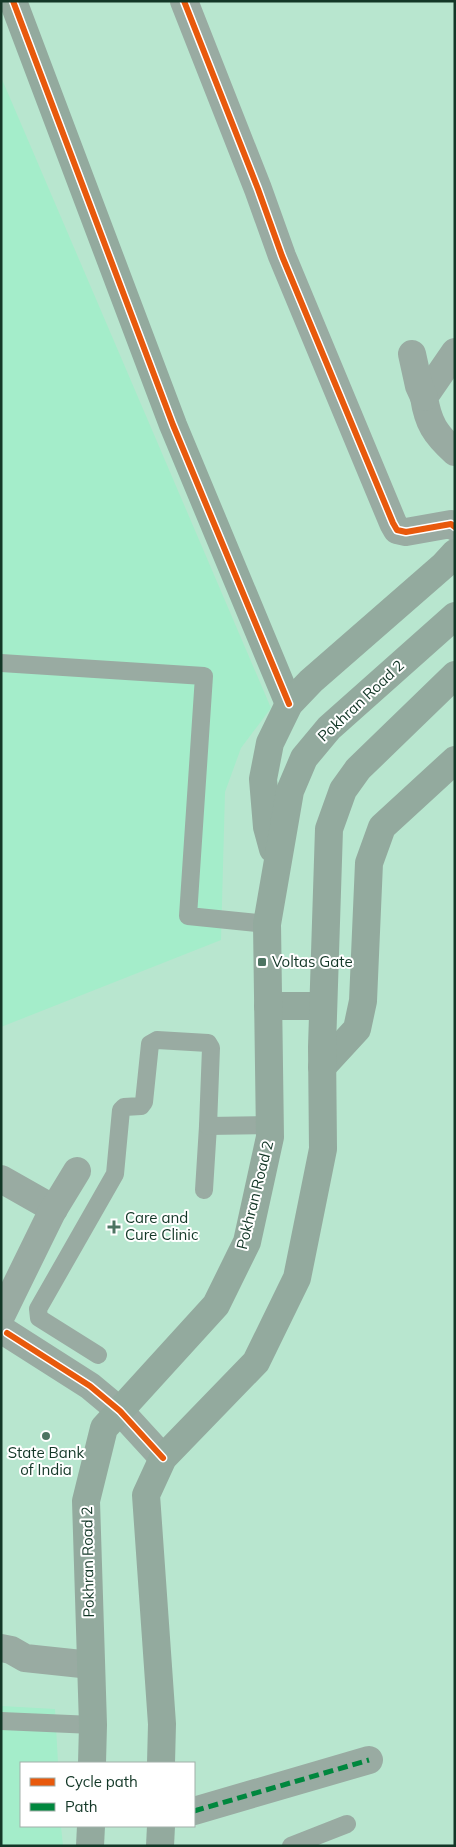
<svg xmlns="http://www.w3.org/2000/svg" width="456" height="1847" viewBox="0 0 456 1847" font-family="Mulish,sans-serif">
	<style>
		.built { fill: #a4edca }
		.lines { fill: none; stroke-linecap: round; stroke-linejoin: round }
		.lane { stroke: #99aba2; stroke-width: 18 }
		.street { stroke: #99aba2; stroke-width: 28 }
		.secondary { stroke: #93aa9e; stroke-width: 28 }
		.quiet { stroke: #00873e; stroke-width: 5; stroke-dasharray: 10 5; stroke-linecap: butt }
		.cycleway-casing { stroke: #fff; stroke-width: 9 }
		.cycleway { stroke: #e8590c; stroke-width: 6 }
		.poi-dot { fill: #4d7462; stroke: #fff; stroke-width: 2 }
		.labels { text-anchor: middle; stroke-width: 4; stroke-linejoin: round; paint-order: stroke }
		.street-label { font-size: 15px; fill: #133727; stroke: #fff }
		.poi-label { font-size: 15px; fill: #133727; stroke: #fff; text-anchor: start }
	</style>
	<rect width="100%" height="100%" fill="#b8e6cf"/>
	<g class="built">
		<polygon points="1,77 271,708 241,748 225,792 221,940 1,1027"/>
		<polygon points="1,1706 55,1709 58,1763 21,1763 21,1826 61,1826 63,1846 1,1846"/>
	</g>
	<g class="lines">
		<g class="lane">
			<polyline points="1,663 204,676 188,916 267,924"/>
			<polyline points="204,1190 208,1126"/>
			<polyline points="98,1355 39,1318 38,1309 115,1174 121,1110 124,1107 141,1106 144,1102 150,1044 157,1040 208,1043 211,1048 208,1126 270,1125"/>
			<polyline points="1,1721 93,1725"/>
			<polyline points="291,1846 347,1824"/>
		</g>
		<g class="street">
			<polyline points="184,1 258,189 282,256 393,523 397,530 406,532 451,524 455,527"/>
			<path d="M455,352L424,397C428,423 435,434 455,452"/>
			<polyline points="412,354 419,386 424,397"/>
			<polyline points="1,1179 54,1209"/>
			<polyline points="2,1314 52,1212 77,1171"/>
			<polyline points="7,1333 90,1386 120,1411 163,1458"/>
			<polyline points="1,1648 11,1650 25,1658 91,1665"/>
			<polyline points="194,1811 369,1760"/>
		</g>
		<g class="secondary">
			<polyline points="13,1 173,425 289,704"/>
			<polyline points="273,849 267,827 263,779 270,743 289,704 311,681 444,565 455,553"/>
			<polyline points="268,1006 323,1006"/>
			<polyline points="322,1067 357,1029 363,1001 369,863 382,827 455,760"/>
			<polyline points="92,1763 93,1725 86,1501 104,1428 216,1305 247,1242 270,1137 267,924 290,791 304,758 329,728 455,616"/>
			<polyline points="161,1763 162,1724 146,1495 163,1458 256,1362 297,1278 323,1149 322,1047 329,829 343,790 358,769 455,675"/>
			<polyline points="90,1846 91,1826"/>
			<polyline points="160,1846 161,1826"/>
		</g>
		<polyline class="quiet" points="194,1811 369,1760"/>
		<g class="cycleway-casing">
			<g id="cycleway">
				<polyline points="13,1 173,425 289,704"/>
				<polyline points="184,1 258,189 282,256 393,523 397,530 406,532 451,524 455,527"/>
				<polyline points="7,1333 90,1386 120,1411 163,1458"/>
			</g>
		</g>
		<use href="#cycleway" class="cycleway"/>
	</g>
	<g class="poi-dot">
		<rect x="257" y="957" width="10" height="10" rx="2.5"/>
		<path d="M111.5 1219.5h5v5h5v5h-5v5h-5v-5h-5v-5h5z"/>
		<circle cx="46" cy="1436" r="5"/>
	</g>
	<g class="labels">
		<g class="street-label">
			<text transform="translate(361 701) rotate(-43)" y="5">Pokhran Road 2</text>
			<text transform="translate(255 1195) rotate(-76)" y="5">Pokhran Road 2</text>
			<text transform="translate(88 1562) rotate(-91)" y="5">Pokhran Road 2</text>
		</g>
		<g class="poi-label">
			<text x="272" y="967">Voltas Gate</text>
			<text x="125" y="1223">Care and<tspan x="125" dy="17">Cure Clinic</tspan></text>
			<text x="46" y="1458" text-anchor="middle">State Bank<tspan x="46" dy="17">of India</tspan></text>
		</g>
	</g>
	<rect width="456" height="1847" fill="none" stroke="#133727" stroke-width="5"/>
	<rect x="20" y="1762" width="175" height="65" fill="#ffffff" stroke="#a1afa9"/>
	<rect x="30" y="1778" width="25" height="8" fill="#e8590c" stroke="#a1afa9"/>
	<text x="65" y="1787" font-size="15" fill="#133727">Cycle path</text>
	<rect x="30" y="1803" width="25" height="8" fill="#00873e" stroke="#a1afa9"/>
	<text x="65" y="1812" font-size="15" fill="#133727">Path</text>
</svg>
